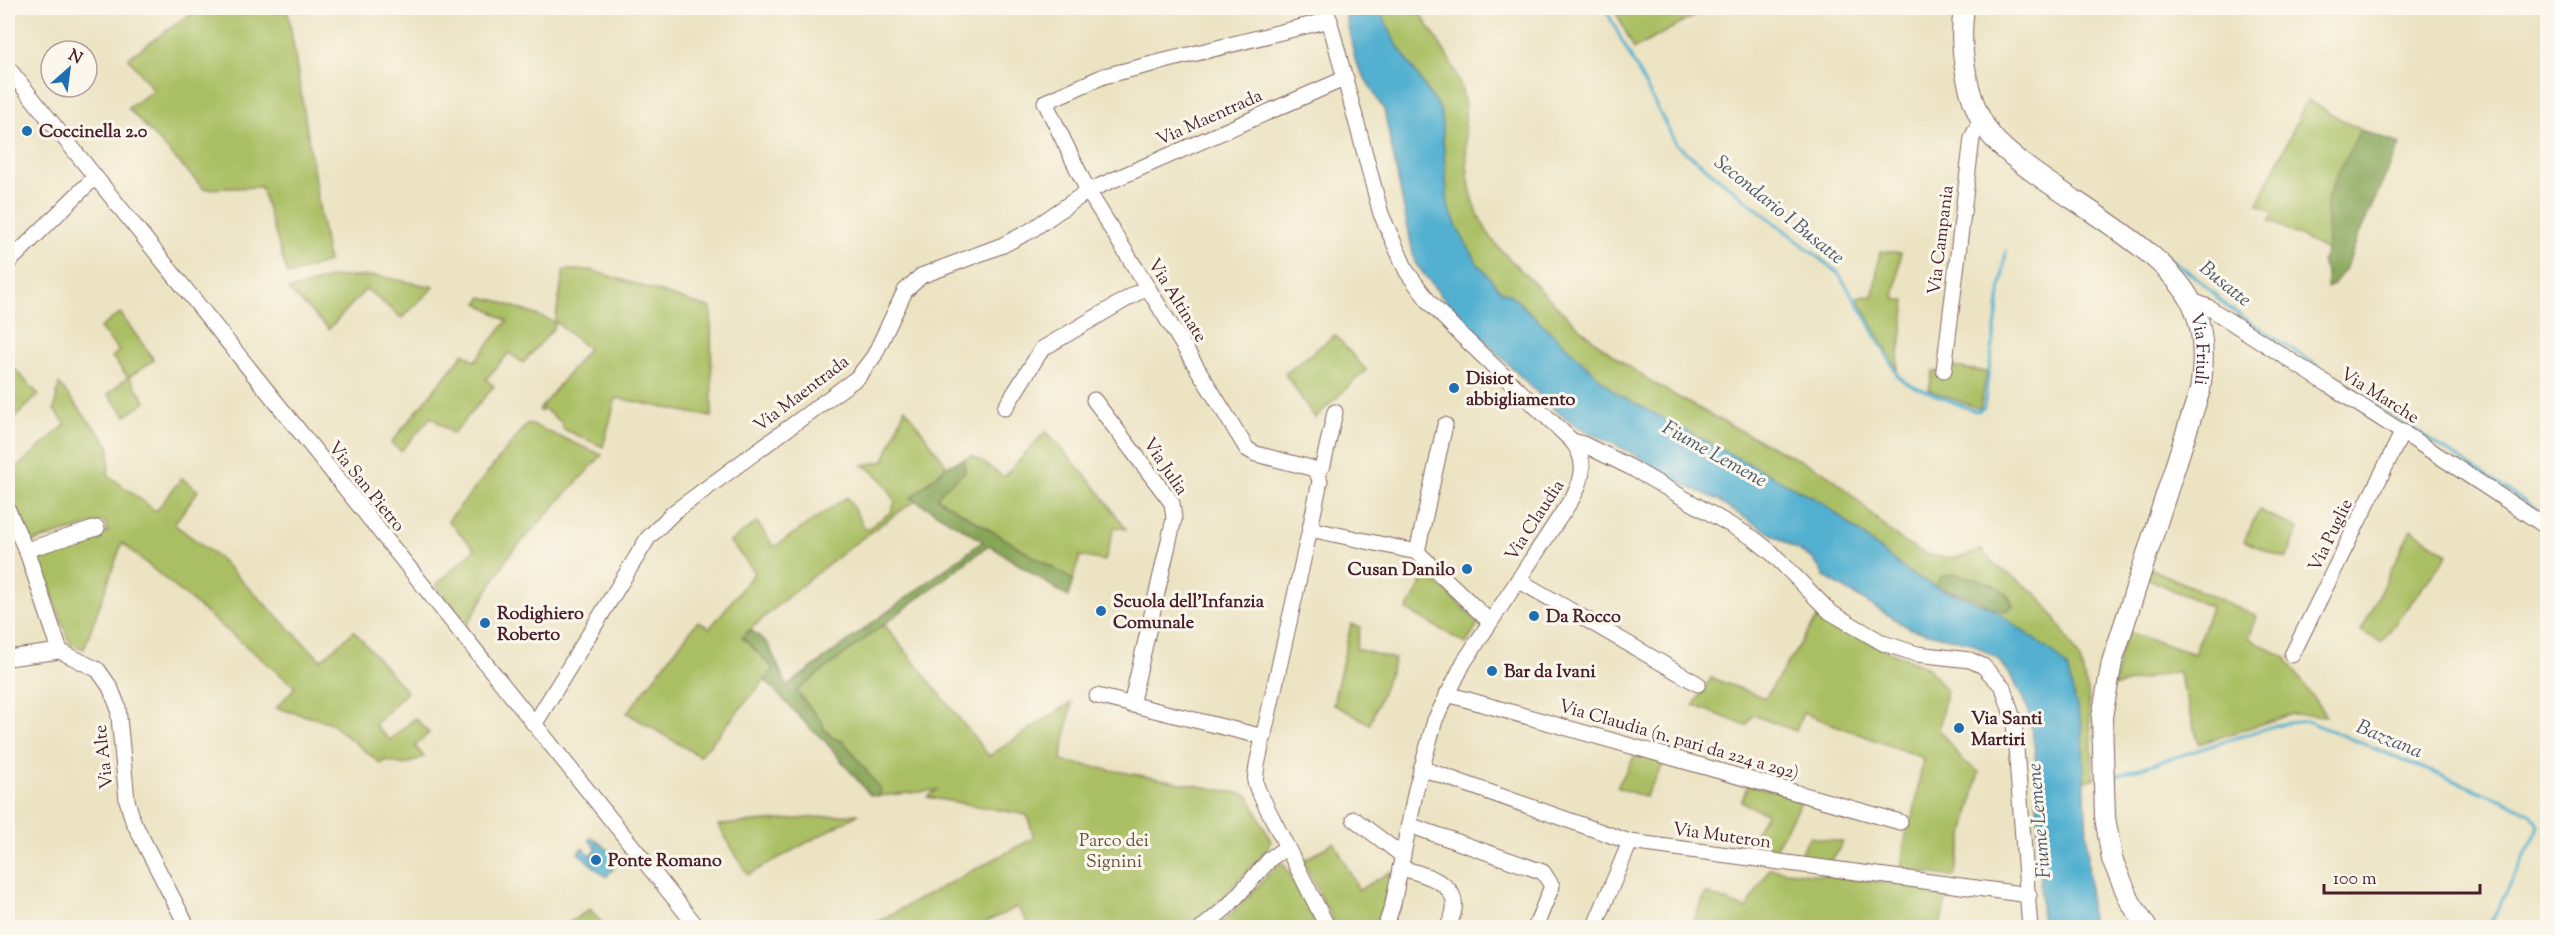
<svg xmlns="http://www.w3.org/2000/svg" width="2555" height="935" viewBox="0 0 2555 935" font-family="'Sorts Mill Goudy',serif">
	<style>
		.green { fill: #aabf63; stroke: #7a6f47; stroke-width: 1.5 }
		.forest { fill: #87a659; stroke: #686242; stroke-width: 1.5 }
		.water { fill: #52b0d0; stroke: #4e687e; stroke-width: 1.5 }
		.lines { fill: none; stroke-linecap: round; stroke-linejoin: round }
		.stream { stroke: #52b0d0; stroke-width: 3 }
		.minor-casing { stroke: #836460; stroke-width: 17 }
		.major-casing { stroke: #836460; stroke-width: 22 }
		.minor { stroke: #fff; stroke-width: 15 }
		.major { stroke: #fff; stroke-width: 20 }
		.poi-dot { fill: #1f6fb2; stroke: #fbf7ec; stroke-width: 2 }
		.labels { text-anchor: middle; stroke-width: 6; stroke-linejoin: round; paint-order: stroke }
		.street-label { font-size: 18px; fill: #4a1f2b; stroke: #fbf7ec }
		.poi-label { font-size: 18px; font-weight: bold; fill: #4a1f2b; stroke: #fbf7ec; text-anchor: start }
		.park-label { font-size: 18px; fill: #674f3c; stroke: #fbf7ec }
		.water-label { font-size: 20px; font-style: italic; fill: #4d596d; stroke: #fbf7ec }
	</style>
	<rect width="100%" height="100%" fill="#fbf7ec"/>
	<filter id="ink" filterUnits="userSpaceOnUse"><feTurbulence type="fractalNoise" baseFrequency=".0167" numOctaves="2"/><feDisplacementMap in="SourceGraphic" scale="12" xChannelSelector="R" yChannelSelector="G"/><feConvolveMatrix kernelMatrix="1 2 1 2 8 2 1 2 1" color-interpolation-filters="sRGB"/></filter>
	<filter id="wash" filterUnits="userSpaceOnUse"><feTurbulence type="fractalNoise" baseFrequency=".008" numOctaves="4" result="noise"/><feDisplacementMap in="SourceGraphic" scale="24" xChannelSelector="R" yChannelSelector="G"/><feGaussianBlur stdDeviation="1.35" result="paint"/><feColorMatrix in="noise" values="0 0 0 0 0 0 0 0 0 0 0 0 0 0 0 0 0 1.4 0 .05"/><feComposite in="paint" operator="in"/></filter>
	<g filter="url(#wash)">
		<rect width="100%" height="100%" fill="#ece3c2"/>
		<g class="green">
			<polygon points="199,8 266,8 288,12 328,262 288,275 261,187 204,189 128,108 154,90 128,58"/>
			<path d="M1347,8H1417C1433,35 1457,64 1463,96C1466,107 1465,120 1465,132C1467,174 1468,208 1495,243C1506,257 1521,270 1533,282C1586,338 1630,373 1698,408C1727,424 1757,439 1787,454C1800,460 1815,466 1827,474C1875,507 1912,582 1982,550L1993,563L2037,594L2055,618L2079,657L2088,691L2094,779L2052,789L2022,657L1483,315L1399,98Z"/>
			<polygon points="1614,8 1709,8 1634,49"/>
			<polygon points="2307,100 2360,130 2400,144 2346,260 2270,221 2274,212 2258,204"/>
			<polygon points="1880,251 1901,253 1894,299 1906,301 1897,370 1857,297 1873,296"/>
			<polygon points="564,270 591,270 711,308 712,417 616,398 603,447 563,429 562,423 544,409 541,412 539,410 588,349 556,322 553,329 523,363 509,353 486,379 494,386 453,434 431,417 401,451 391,443 464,353 475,361 507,321 478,303 482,297 498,301 555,322"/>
			<polygon points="377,276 434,287 402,318 366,289 329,329 289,290 334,277"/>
			<polygon points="120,313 154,360 129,377 146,402 126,416 108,394 128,377 112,357 119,351 100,328"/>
			<polygon points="1335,335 1366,370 1315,418 1285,374"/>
			<polygon points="8,362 39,395 13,419 8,414"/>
			<polygon points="1946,366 1987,372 1980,409 1929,390 1933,371 1944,373"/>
			<polygon points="59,384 110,447 108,475 156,511 182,478 198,491 174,524 220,559 321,660 354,631 407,692 375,725 390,740 415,718 429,733 415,746 424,757 404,765 385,760 381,764 329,722 276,708 295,687 122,543 84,649 70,644 37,554 108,532 104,521 31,542 8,490 8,475 66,424 54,410"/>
			<path d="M905,408L947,466L911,498L915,501C854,542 797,587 742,637L774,669L707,748L699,756L627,713L698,621L710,628L755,572L730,542L757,522L774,547L847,497L866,530L891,512L895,502C887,486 880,474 863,465L884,461Z"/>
			<polygon points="528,423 602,455 509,555 467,625 436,585 475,549 448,521"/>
			<polygon points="1046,431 1098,490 1126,529 1114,527 1105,561 1080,556 1073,580 937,498 944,488 965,472 964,459 973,456 1004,477"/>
			<polygon points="2259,510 2299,529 2286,559 2244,541"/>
			<polygon points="2411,529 2448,554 2381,642 2361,631"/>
			<polygon points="2147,567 2257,616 2249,638 2285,657 2326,716 2292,714 2199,744 2178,671 2114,686 2125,631 2194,654 2211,607 2144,577"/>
			<polygon points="1427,573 1479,623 1466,644 1407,610"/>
			<polygon points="1821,612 1873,644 1929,668 1946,691 1939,729 1961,759 1979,772 1954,877 1901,869 1907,827 1913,818 1923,758 1803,713 1796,731 1753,715 1746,726 1694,705 1711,678 1765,698"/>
			<polygon points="884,624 989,756 1072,702 1061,761 1248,795 1271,841 1265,852 1217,904 1191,927 1031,927 1017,907 976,927 867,927 1034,838 1027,815 927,797 937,790 878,796 881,790 844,742 833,738 823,729 822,722 796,691"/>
			<polygon points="1351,624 1360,627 1356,649 1395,659 1370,724 1333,704"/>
			<polygon points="1637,752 1666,760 1645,797 1617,787"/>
			<polygon points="1748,785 1803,798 1773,852 1746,851 1766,813 1741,802"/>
			<polygon points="859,814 748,875 718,825"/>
			<polygon points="1809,837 1843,842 1831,862 1798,858"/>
			<polygon points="1334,842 1359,890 1392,871 1384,909 1375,927 1336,927 1303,861"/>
			<polygon points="1283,863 1320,927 1216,928 1251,894 1278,864"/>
			<polygon points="1769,869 1948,890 1940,927 1690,928 1706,893 1746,909"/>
			<polygon points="590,909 605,927 562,927"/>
		</g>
		<g class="forest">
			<path d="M2360,130L2400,144L2357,239L2347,267L2332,286L2327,288V273L2321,262C2335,239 2322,223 2328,198C2333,179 2351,150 2360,130Z"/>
			<polygon points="964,459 965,472 944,488 937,498 1073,580 1068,597 989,545 796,691 822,722 824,729 833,738 844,742 881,790 878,796 870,795 824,740 810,728 765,680 774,669 742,637 751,630 768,644 787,686 983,541 911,498 947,466"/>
			<path d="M1952,574C1972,577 2007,583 2013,606L2006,611L1990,607L1976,598L1936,587L1939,578Z"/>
		</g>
		<g class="water">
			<polygon points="1344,8 1379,8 1394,40 1441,111 1448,206 1459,231 1478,264 1501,291 1511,295 1617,394 1823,503 1908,572 1936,587 1990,607 2057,656 2067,668 2082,727 2091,927 2042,927 2035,750 2028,709 2013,679 1997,658 1971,643 1911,629 1825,577 1813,559 1724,505 1719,500 1678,482 1632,453 1579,427 1556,411 1451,308 1415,263 1384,110 1356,63"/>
			<polygon points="592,837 621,860 606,877 578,853 582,848 591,855 597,849 589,840"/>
		</g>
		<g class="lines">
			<g class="stream">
				<polyline points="1605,8 1676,144 1838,273 1863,312 1898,376 1906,383 1975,411 1979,411 1984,407 2006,251"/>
				<polyline points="2165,255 2197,278 2229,308 2548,517"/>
				<polyline points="2112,777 2280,724 2307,721 2514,805 2532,814 2538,825 2534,838 2488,928"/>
			</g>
		</g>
	</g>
	<g filter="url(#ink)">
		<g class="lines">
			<g class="minor-casing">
				<g id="minor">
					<path d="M1326,8L1381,214L1407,272L1430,303L1459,333L1572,441C1587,460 1584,478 1573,497L1464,662L1435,720L1416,789L1393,904L1385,928"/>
					<polyline points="8,68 698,928"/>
					<polyline points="8,263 95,177"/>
					<path d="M2190,300L2208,307C2321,381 2436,452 2548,528"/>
					<polyline points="1944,370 1972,138 1982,117"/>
					<polyline points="1094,400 1172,503 1174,519 1131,705"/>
					<polyline points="1005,408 1042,349 1147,287"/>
					<polyline points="1572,441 1583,444 1630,467 1753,538 1772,553 1830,612 1883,643 1917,654 1970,660 1983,666 2003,687 2014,722 2030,928"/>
					<polyline points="1317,472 1311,468 1256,454 1247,449 1088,191 1045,102 1104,76 1330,20"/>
					<polyline points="8,510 28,555 60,651"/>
					<polyline points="1310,529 1417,552 1490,622"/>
					<polyline points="26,550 97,528"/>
					<polyline points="1417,552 1445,425"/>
					<polyline points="1518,580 1698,684"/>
					<polyline points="2292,655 2403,431"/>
					<polyline points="8,658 60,651 98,670 110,687 118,707 127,800 133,821 188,928"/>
					<polyline points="1447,694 1900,822"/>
					<polyline points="1097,696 1264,737"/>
					<polyline points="533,723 537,720 648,538 674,512 858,377 874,356 905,291 921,276 1003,245 1030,231 1088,191 1346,78"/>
					<polyline points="1421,768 1630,842 2029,895"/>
					<polyline points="1354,819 1403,856"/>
					<polyline points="1409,825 1543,872 1552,886 1535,928"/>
					<path d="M1400,868C1434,876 1470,888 1447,928"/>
					<polyline points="1202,928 1228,906 1271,858 1287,847"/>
					<polyline points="1328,928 1258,790 1255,782 1257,765 1310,529 1320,481 1317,472 1323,465 1335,412"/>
					<polyline points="1594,928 1630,842"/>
				</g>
			</g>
			<g class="major-casing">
				<g id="major">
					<path id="s1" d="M1964,8C1958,48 1967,111 1997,142C2047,193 2175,248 2196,313C2205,338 2204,364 2200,390L2112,662L2102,717L2105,817L2112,859L2130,901L2147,928"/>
				</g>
			</g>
			<use href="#minor" class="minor"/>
			<use href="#major" class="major"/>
		</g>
	</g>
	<g class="poi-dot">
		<circle cx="27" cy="131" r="6"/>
		<circle cx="1454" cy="388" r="6"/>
		<circle cx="1467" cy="569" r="6"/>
		<circle cx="1101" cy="611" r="6"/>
		<circle cx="1534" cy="616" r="6"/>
		<circle cx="485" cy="623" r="6"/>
		<circle cx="1492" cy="671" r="6"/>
		<circle cx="1959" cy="728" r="6"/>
		<circle cx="596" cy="860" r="6"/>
	</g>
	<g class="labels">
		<g class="street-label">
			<text transform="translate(1209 117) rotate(-24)" y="6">Via Maentrada</text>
			<text transform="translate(1940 240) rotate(-83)" y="6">Via Campania</text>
			<text transform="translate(1178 300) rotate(58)" y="6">Via Altinate</text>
			<text dy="6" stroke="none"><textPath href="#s1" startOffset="444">Via Friuli</textPath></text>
			<text transform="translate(801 393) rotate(-37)" y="6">Via Maentrada</text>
			<text transform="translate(2380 395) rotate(32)" y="6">Via Marche</text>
			<text transform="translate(1166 466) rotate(56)" y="6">Via Julia</text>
			<text transform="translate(367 486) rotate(51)" y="6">Via San Pietro</text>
			<text transform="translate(1534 520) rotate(-57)" y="6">Via Claudia</text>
			<text transform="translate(2330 535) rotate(-64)" y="6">Via Puglie</text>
			<text transform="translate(1679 739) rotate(16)" y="6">Via Claudia (n. pari da 224 a 292)</text>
			<text transform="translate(103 757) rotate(-96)" y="6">Via Alte</text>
			<text transform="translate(1722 835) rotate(8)" y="6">Via Muteron</text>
		</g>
		<g class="poi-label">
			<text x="39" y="137">Coccinella 2.0</text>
			<text x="1466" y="384">Disiot<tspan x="1466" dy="21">abbigliamento</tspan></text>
			<text x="1455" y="575" text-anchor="end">Cusan Danilo</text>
			<text x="1113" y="607">Scuola dell'Infanzia<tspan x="1113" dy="21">Comunale</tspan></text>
			<text x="497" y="619">Rodighiero<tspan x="497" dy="21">Roberto</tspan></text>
			<text x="1546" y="622">Da Rocco</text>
			<text x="1504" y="677">Bar da Ivani</text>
			<text x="1971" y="724">Via Santi<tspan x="1971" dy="21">Martiri</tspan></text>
			<text x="608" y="866">Ponte Romano</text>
		</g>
		<g class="park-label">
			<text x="1114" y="846">Parco dei<tspan x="1114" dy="21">Signini</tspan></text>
		</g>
		<g class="water-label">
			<text transform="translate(1780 209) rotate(39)" y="7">Secondario I Busatte</text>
			<text transform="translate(2226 283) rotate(39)" y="7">Busatte</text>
			<text transform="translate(1715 453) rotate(29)" y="7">Fiume Lemene</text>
			<text transform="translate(2390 738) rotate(23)" y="7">Bazzana</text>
			<text transform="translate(2038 821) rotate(-95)" y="7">Fiume Lemene</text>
		</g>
	</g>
	<rect width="2555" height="935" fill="none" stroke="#fbf7ec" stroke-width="30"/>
	<g transform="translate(69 69) rotate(28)"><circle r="28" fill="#fbf7ec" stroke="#b4a19f" stroke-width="1.5"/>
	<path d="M0-4.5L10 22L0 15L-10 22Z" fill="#1f6fb2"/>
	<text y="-9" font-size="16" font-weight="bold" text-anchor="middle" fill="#4a1f2b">N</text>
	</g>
	<path d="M2324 884v9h156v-9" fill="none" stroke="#4a1f2b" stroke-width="3"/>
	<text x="2333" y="884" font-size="18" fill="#4a1f2b" stroke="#fbf7ec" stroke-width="4.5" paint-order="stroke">100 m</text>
</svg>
